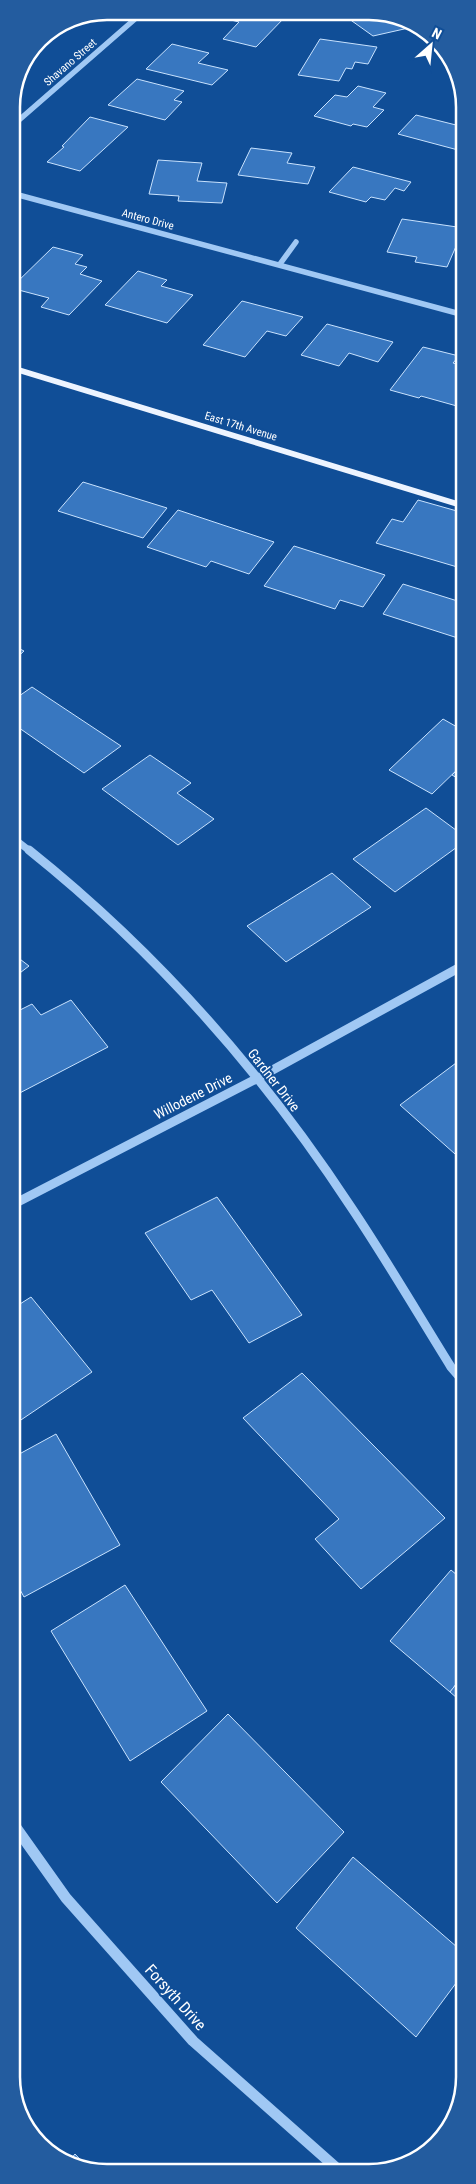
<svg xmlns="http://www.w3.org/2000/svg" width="476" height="2184" viewBox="0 0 476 2184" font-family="'Roboto Condensed',sans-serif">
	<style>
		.building { fill: #3877c0; stroke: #c8e2fe }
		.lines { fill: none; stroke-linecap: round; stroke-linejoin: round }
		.minor-far3 { stroke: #a0c8f4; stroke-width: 5.5 }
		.minor-far2 { stroke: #a0c8f4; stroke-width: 7 }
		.minor-far1 { stroke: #a0c8f4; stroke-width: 9 }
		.minor { stroke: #a0c8f4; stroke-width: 11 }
		.major { fill: #edf4ff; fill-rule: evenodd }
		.labels { text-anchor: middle; stroke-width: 4; stroke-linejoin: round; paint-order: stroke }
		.far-street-label { font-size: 11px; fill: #fff; stroke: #104e97 }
		.street-label { font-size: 14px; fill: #fff; stroke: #104e97 }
		.near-street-label { font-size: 16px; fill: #fff; stroke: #104e97 }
		.rim { fill: none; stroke: #fff; stroke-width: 2.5 }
	</style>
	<rect width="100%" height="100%" fill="#104e97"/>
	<g class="building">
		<polygon points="214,12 274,13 286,16 256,47 223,39 239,22 211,15"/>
		<polygon points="352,14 393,14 413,27 373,36 345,16"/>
		<polygon points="320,39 377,47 368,64 355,62 352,69 346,68 339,81 298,75"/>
		<polygon points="172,44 209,53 198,63 228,70 212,85 146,69"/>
		<polygon points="137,79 184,91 174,100 182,102 165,120 108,105"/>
		<polygon points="358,86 386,93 373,107 384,110 367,127 353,124 351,126 314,116 335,95 347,97"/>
		<polygon points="416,115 464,127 464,144 458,150 398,134"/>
		<polygon points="90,117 128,127 80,171 47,162 64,147 62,146"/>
		<polygon points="251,148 292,153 287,163 315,167 308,184 238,175"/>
		<polygon points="158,160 202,163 197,181 227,183 222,203 178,201 179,196 149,194"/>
		<polygon points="353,167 411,182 404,191 395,188 385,200 371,197 366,202 329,192"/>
		<polygon points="402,219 464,228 447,267 415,262 417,257 387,252"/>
		<polygon points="53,247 83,255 75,264 87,267 80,274 102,281 69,315 41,307 49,298 11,288"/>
		<polygon points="138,271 167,280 161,286 193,295 167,323 105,305"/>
		<polygon points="242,301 303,317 286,336 267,331 245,357 203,345"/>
		<polygon points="327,324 393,342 378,362 349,353 339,366 301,355"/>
		<polygon points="423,347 459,356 453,363 464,366 464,408 421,396 419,398 390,390"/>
		<polygon points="83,482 167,508 143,538 58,511"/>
		<polygon points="418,500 464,513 458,523 464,524 464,569 376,543 392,519 403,522"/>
		<polygon points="178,510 274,542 249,574 211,561 206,567 147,547"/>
		<polygon points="294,546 385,575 363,607 340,600 335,609 264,586"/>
		<polygon points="403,584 464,603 464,640 383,614"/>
		<polygon points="12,645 24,651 12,662"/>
		<polygon points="32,687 121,746 84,773 12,723 12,701"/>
		<polygon points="443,719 464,731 464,763 432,794 389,770"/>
		<polygon points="150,755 191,783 177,793 214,819 178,845 102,789"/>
		<polygon points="464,763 464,782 452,775"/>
		<polygon points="426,808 464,836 464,842 395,892 353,859"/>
		<polygon points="332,873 371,907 286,962 247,926"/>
		<polygon points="12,953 29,966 12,979"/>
		<polygon points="71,1000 108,1047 12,1097 12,1014 32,1004 41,1015"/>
		<polygon points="464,1057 464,1162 400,1105"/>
		<polygon points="217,1197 302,1315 249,1343 212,1290 191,1300 145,1233"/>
		<polygon points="31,1297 92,1372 12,1426 12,1309"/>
		<polygon points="302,1373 445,1518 361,1589 315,1539 339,1519 243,1418"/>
		<polygon points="56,1434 120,1545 24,1597 12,1575 12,1458"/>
		<polygon points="451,1570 464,1581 464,1674 450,1692 390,1641"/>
		<polygon points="125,1585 207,1711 130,1761 51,1631"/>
		<polygon points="464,1674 464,1704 450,1692"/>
		<polygon points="228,1714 344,1832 277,1903 161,1782"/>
		<polygon points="353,1857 465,1954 465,1971 416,2037 296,1928"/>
		<polygon points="75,2154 91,2171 70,2160"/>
	</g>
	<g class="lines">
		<g class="minor-far3">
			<polyline points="11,127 143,12"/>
			<polyline points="11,193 464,315"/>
			<polyline points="280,264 296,242"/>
		</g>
		<polyline class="minor-far2" points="12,837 31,852"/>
		<g class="minor-far1">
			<path d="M29,850C154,950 263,1073 351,1207C386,1259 418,1314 451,1367L464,1382"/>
			<polyline points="12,1205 258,1078 464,965"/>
		</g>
		<polyline class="minor" points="12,1822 66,1898 193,2041 341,2172"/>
		<polygon class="major" points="12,365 464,503 464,509 12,371"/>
	</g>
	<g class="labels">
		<g class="far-street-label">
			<text transform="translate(70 62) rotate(-41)" y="4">Shavano Street</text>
			<text transform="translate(148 219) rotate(15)" y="4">Antero Drive</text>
			<text transform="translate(241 426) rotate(17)" y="4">East 17th Avenue</text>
		</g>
		<g class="street-label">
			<text transform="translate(274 1080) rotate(52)" y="5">Gardner Drive</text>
			<text transform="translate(193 1096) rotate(-27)" y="5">Willodene Drive</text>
		</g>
		<g class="near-street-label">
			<text transform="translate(176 1997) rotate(48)" y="6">Forsyth Drive</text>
		</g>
	</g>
	<path d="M0 0H476V2184H0ZM107 20H369A87 87 0 0 1 456 107V2077A87 87 0 0 1 369 2164H107A87 87 0 0 1 20 2077V107A87 87 0 0 1 107 20Z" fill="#235c9f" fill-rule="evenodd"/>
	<path class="rim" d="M107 20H369A87 87 0 0 1 456 107V2077A87 87 0 0 1 369 2164H107A87 87 0 0 1 20 2077V107A87 87 0 0 1 107 20Z"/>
	<g transform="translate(431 45) rotate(27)" stroke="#104e97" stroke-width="4" paint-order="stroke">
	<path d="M0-4L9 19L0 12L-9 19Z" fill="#ffffff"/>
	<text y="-8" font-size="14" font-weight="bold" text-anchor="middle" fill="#ffffff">N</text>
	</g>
</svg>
